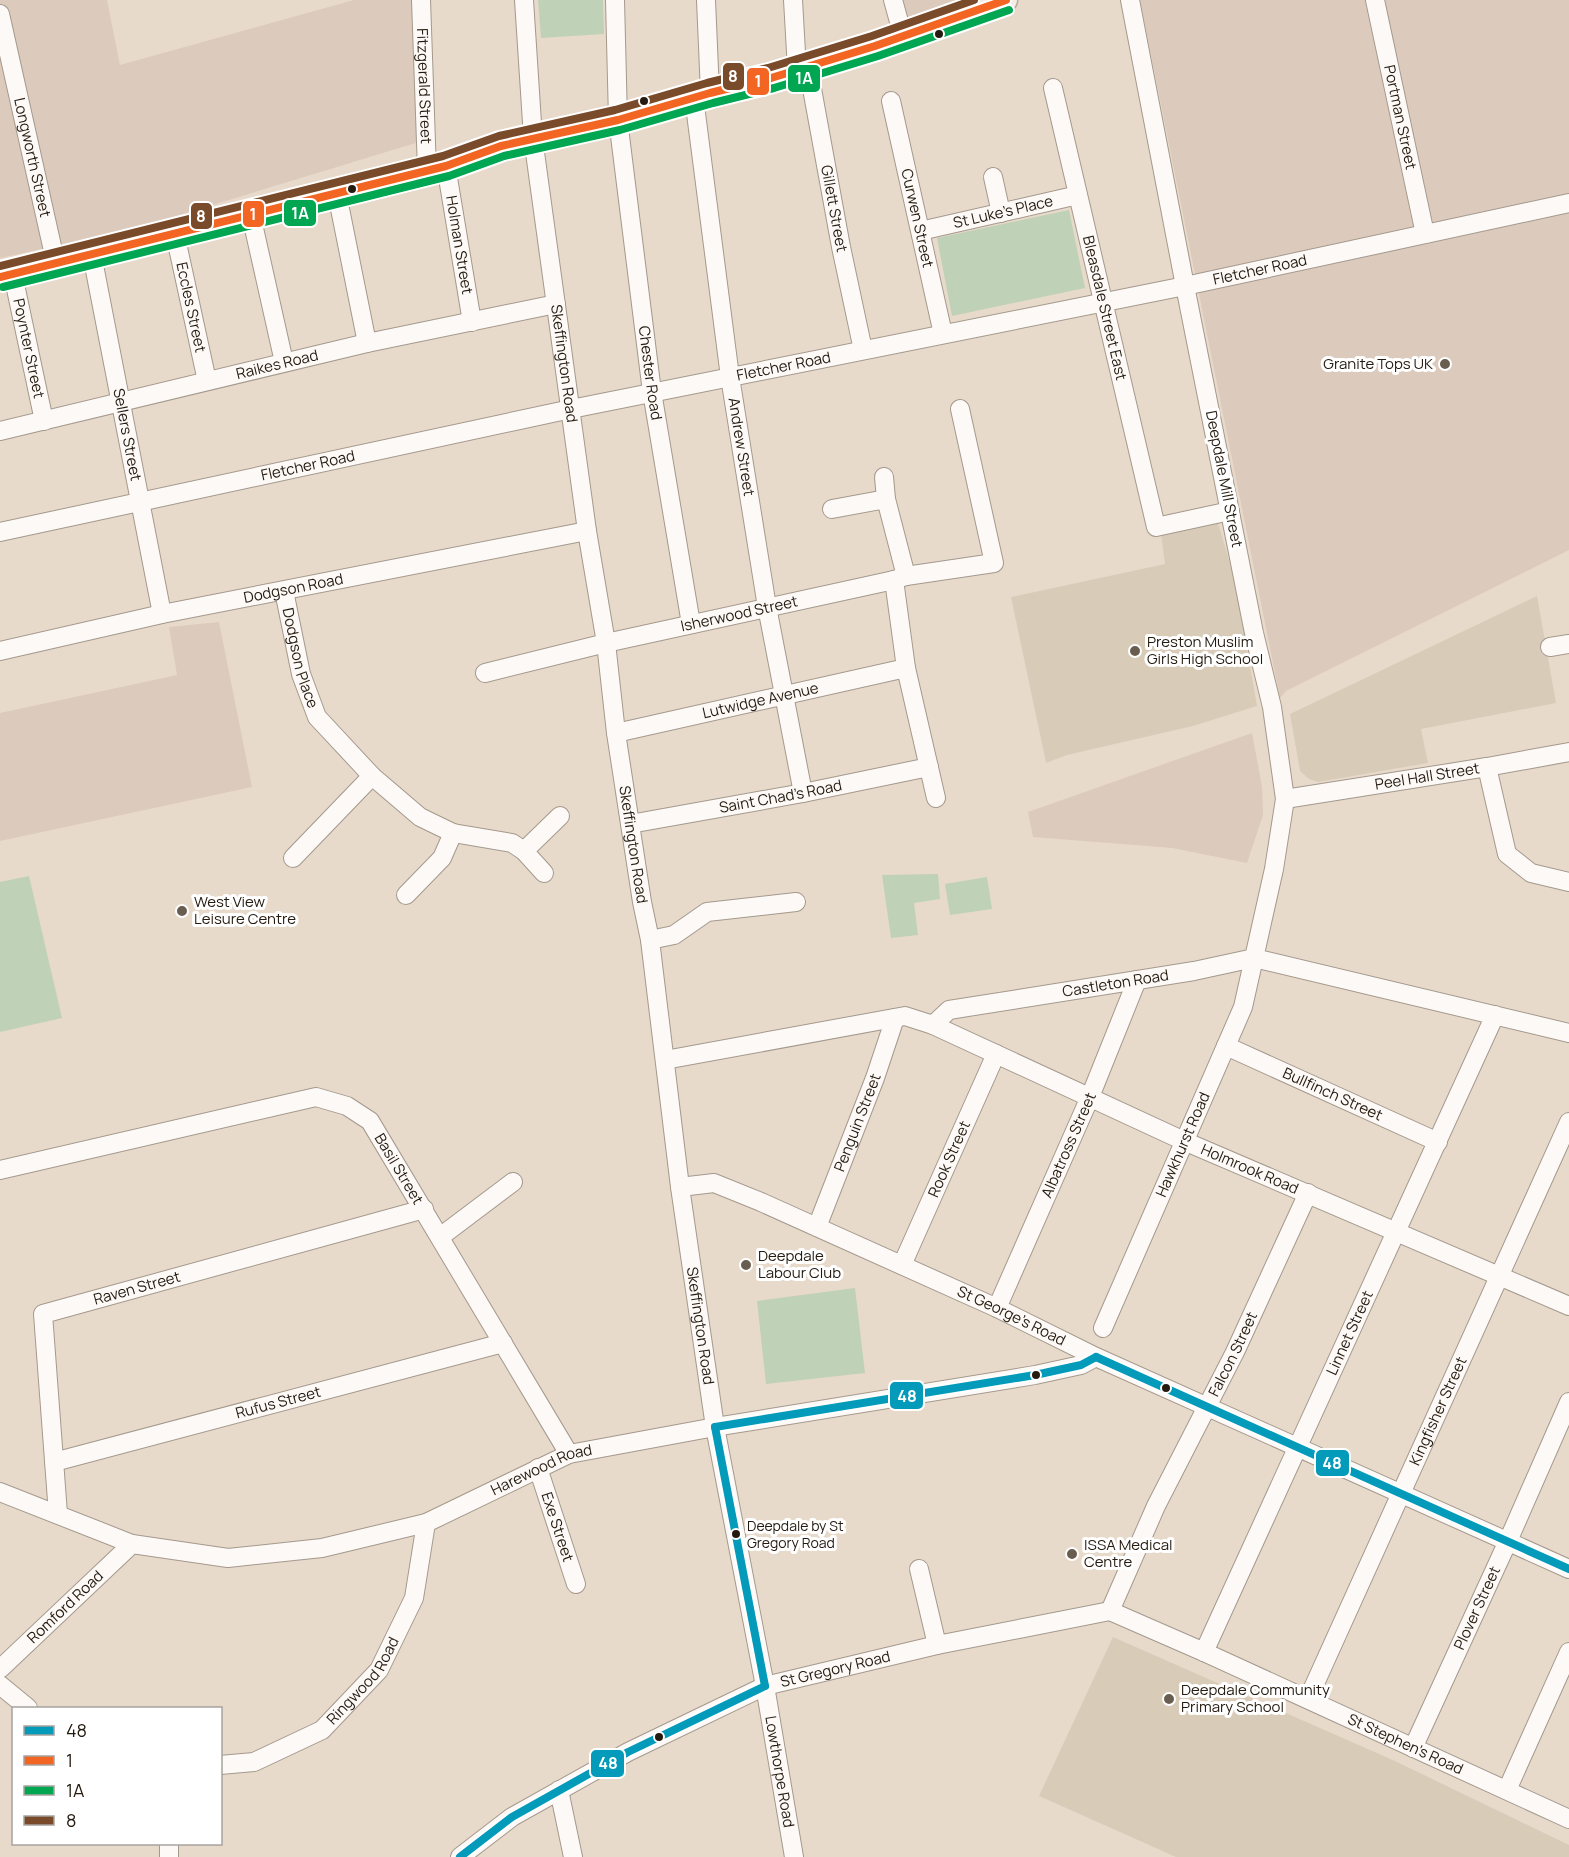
<svg xmlns="http://www.w3.org/2000/svg" width="1569" height="1857" viewBox="0 0 1569 1857" font-family="Manrope,sans-serif">
	<style>
		.industrial { fill: #dccabd }
		.education { fill: #d8ccb9 }
		.green { fill: #bfd1b6 }
		.lines { fill: none; stroke-linecap: round; stroke-linejoin: round }
		.minor-casing { stroke: #a4998d; stroke-width: 20 }
		.major-casing { stroke: #b9aa9b; stroke-width: 25 }
		.minor { stroke: #fcf9f7; stroke-width: 18 }
		.major { stroke: #f3ece5; stroke-width: 22 }
		.bus-1-casing { stroke: #fff; stroke-width: 12 }
		.bus-2-casing { stroke: #fff; stroke-width: 12 }
		.bus-3-casing { stroke: #fff; stroke-width: 12 }
		.bus-4-casing { stroke: #fff; stroke-width: 12 }
		.bus-1 { stroke: #049bbb; stroke-width: 8 }
		.bus-2 { stroke: #f26522; stroke-width: 8 }
		.bus-3 { stroke: #00a651; stroke-width: 8 }
		.bus-4 { stroke: #7a4b2a; stroke-width: 8 }
		.bus-dot { fill: #241a0f; stroke: #fff; stroke-width: 2 }
		.poi-dot { fill: #695d50; stroke: #fff; stroke-width: 2 }
		.labels { text-anchor: middle; stroke-width: 6; stroke-linejoin: round; paint-order: stroke }
		.bus-label { font-size: 14px; fill: #241a0f; stroke: #fff; text-anchor: start }
		.street-label { font-size: 15px; fill: #241a0f; stroke: #fff }
		.poi-label { font-size: 15px; fill: #241a0f; stroke: #fff; text-anchor: start }
		.line-badge { stroke: #fff; stroke-width: 2 }
		.badge-label { font-size: 16px; text-anchor: middle; font-weight: bold; fill: #fff }
	</style>
	<rect width="100%" height="100%" fill="#e8daca"/>
	<g class="industrial">
		<polygon points="0,0 107,0 120,65 354,0 414,0 419,142 127,231 0,258"/>
		<polygon points="898,0 969,0 905,23"/>
		<polygon points="1140,0 1569,0 1569,550 1286,691 1280,698"/>
		<polygon points="219,622 252,787 0,841 0,713 177,675 169,627"/>
		<polygon points="1252,733 1262,787 1263,815 1247,863 1172,848 1033,837 1028,812"/>
	</g>
	<g class="education">
		<polygon points="1218,523 1235,580 1257,706 1193,726 1067,755 1046,763 1011,597 1165,564 1161,535"/>
		<polygon points="1537,596 1556,703 1421,729 1428,763 1318,782 1309,779 1300,771 1290,714"/>
		<polygon points="1113,1637 1395,1761 1569,1845 1569,1857 1176,1857 1039,1796"/>
	</g>
	<g class="green">
		<polygon points="538,0 603,0 604,34 541,38"/>
		<polygon points="1069,210 1085,288 952,316 937,238"/>
		<polygon points="938,874 940,899 914,903 918,935 891,938 882,875"/>
		<polygon points="29,876 62,1018 0,1032 0,882"/>
		<polygon points="987,877 992,909 950,915 945,884"/>
		<polygon points="855,1288 865,1373 766,1384 757,1301"/>
	</g>
	<g class="lines">
		<g class="minor-casing">
			<g id="minor">
				<path id="s1" d="M421,0L427,171"/>
				<path id="s2" d="M524,0L533,138L587,531L606,643L616,733L642,902L650,940L680,1187L715,1427L765,1686L794,1857"/>
				<path id="s3" d="M615,0L618,120L652,392L691,624"/>
				<polyline points="706,0 710,93"/>
				<polyline points="793,0 797,70"/>
				<polyline points="893,0 903,36"/>
				<path id="s4" d="M1375,0L1425,234"/>
				<path id="s5" d="M0,14L56,264"/>
				<path id="s6" d="M808,67L841,247L863,350"/>
				<path id="s7" d="M1053,88L1156,527L1230,511"/>
				<path id="s8" d="M694,98L730,377L767,607L803,793"/>
				<path id="s9" d="M891,101L943,334"/>
				<path id="s10" d="M446,166L472,322"/>
				<polyline points="993,177 1001,213"/>
				<polyline points="337,194 367,343"/>
				<polyline points="251,215 284,362"/>
				<path id="s11" d="M929,229L1078,195"/>
				<path id="s12" d="M175,234L207,381"/>
				<path id="s13" d="M92,255L162,614"/>
				<path id="s14" d="M13,275L44,421"/>
				<path id="s15" d="M0,431L367,343L556,304"/>
				<polyline points="884,477 886,499"/>
				<polyline points="832,509 886,499 906,576"/>
				<path id="s16" d="M0,532L571,409L1185,286L1569,203"/>
				<polyline points="894,580 906,668 936,798"/>
				<path id="s17" d="M284,591L301,674L317,717L372,776L420,817L453,833L512,843L524,851L544,873"/>
				<polyline points="1550,647 1569,644"/>
				<path id="s18" d="M0,651L162,614L587,531"/>
				<path id="s19" d="M485,673L606,643L894,580L906,576L994,563L960,409"/>
				<path id="s20" d="M616,733L906,668"/>
				<polyline points="1487,767 1507,854 1531,873 1569,882"/>
				<path id="s21" d="M1285,799L1487,767L1569,752"/>
				<path id="s22" d="M630,824L803,793L929,767"/>
				<polyline points="524,851 560,816"/>
				<polyline points="293,858 372,776"/>
				<polyline points="406,895 442,858 453,833"/>
				<polyline points="650,940 674,935 707,912 796,902"/>
				<path id="s23" d="M933,1025L1184,1141L1569,1306"/>
				<path id="s24" d="M1226,1046L1438,1142"/>
				<path id="s25" d="M665,1060L905,1016L933,1025L949,1010L1194,971L1254,958L1569,1033"/>
				<path id="s26" d="M0,1170L316,1097L347,1106L370,1121L569,1454"/>
				<path id="s27" d="M680,1187L714,1183L761,1202L997,1308L1096,1357L1569,1569"/>
				<path id="s28" d="M817,1227L875,1078L895,1018"/>
				<polyline points="440,1237 513,1182"/>
				<path id="s29" d="M902,1265L996,1054"/>
				<path id="s30" d="M997,1308L1090,1097L1137,980"/>
				<path id="s31" d="M1103,1328L1243,1007L1274,869L1285,799L1272,707L1254,633L1185,286L1130,0"/>
				<path id="s32" d="M54,1462L503,1343"/>
				<path id="s33" d="M538,1468L576,1584"/>
				<path id="s34" d="M0,1492L132,1544L228,1558L322,1548L426,1523L569,1454L715,1427L1035,1375L1081,1365L1096,1357"/>
				<path id="s35" d="M58,1514L43,1314L424,1209"/>
				<polyline points="919,1569 937,1645"/>
				<path id="s36" d="M1110,1611L1204,1652L1569,1819"/>
				<path id="s37" d="M1110,1611L1156,1506L1235,1352L1308,1193"/>
				<path id="s38" d="M1204,1652L1495,1015"/>
				<path id="s39" d="M0,1669L132,1544"/>
				<polyline points="0,1685 28,1708"/>
				<path id="s40" d="M1308,1699L1569,1122"/>
				<path id="s41" d="M1413,1748L1508,1541L1569,1402"/>
				<path id="s42" d="M220,1765L254,1762L322,1730L379,1670L414,1598L426,1523"/>
				<polyline points="559,1790 573,1857"/>
				<polyline points="1507,1790 1569,1652"/>
				<polyline points="169,1857 169,1844"/>
				<path id="s43" d="M460,1857L512,1817L628,1752L765,1686L937,1645L1110,1611"/>
			</g>
		</g>
		<g class="major-casing">
			<polyline id="major" points="0,277 446,166 501,146 618,120 710,93 771,78 875,46 1006,0"/>
		</g>
		<use href="#minor" class="minor"/>
		<use href="#major" class="major"/>
		<g class="bus-1-casing">
			<g id="bus-1">
				<polyline points="1096,1357 1569,1569"/>
				<polyline points="715,1427 1035,1375 1081,1365 1096,1357"/>
				<polyline points="715,1427 765,1686"/>
				<polyline points="460,1857 512,1817 628,1752 765,1686"/>
			</g>
		</g>
		<g class="bus-2-casing">
			<polyline id="bus-2" points="0,277 446,166 501,146 618,120 710,93 771,78 875,46 1006,0"/>
		</g>
		<g class="bus-3-casing">
			<polyline id="bus-3" points="3,287 449,176 504,156 620,130 713,103 774,88 878,56 1009,10"/>
		</g>
		<g class="bus-4-casing">
			<polyline id="bus-4" points="0,266 443,156 499,136 615,110 707,83 768,68 872,36 974,0"/>
		</g>
		<use href="#bus-1" class="bus-1"/>
		<use href="#bus-2" class="bus-2"/>
		<use href="#bus-3" class="bus-3"/>
		<use href="#bus-4" class="bus-4"/>
	</g>
	<g class="bus-dot">
		<circle cx="939" cy="34" r="5"/>
		<circle cx="644" cy="101" r="5"/>
		<circle cx="352" cy="189" r="5"/>
		<circle cx="1036" cy="1375" r="5"/>
		<circle cx="1166" cy="1388" r="5"/>
		<circle cx="736" cy="1534" r="5"/>
		<circle cx="659" cy="1737" r="5"/>
	</g>
	<g class="poi-dot">
		<circle cx="1445" cy="364" r="6"/>
		<circle cx="1135" cy="651" r="6"/>
		<circle cx="182" cy="911" r="6"/>
		<circle cx="746" cy="1265" r="6"/>
		<circle cx="1072" cy="1554" r="6"/>
		<circle cx="1169" cy="1699" r="6"/>
	</g>
	<g class="labels">
		<g class="bus-label">
			<text x="747" y="1531">Deepdale by St<tspan x="747" dy="17">Gregory Road</tspan></text>
		</g>
		<g class="street-label">
			<text dy="5" stroke="none"><textPath href="#s1" startOffset="86">Fitzgerald Street</textPath></text>
			<text dy="5" stroke="none"><textPath href="#s4" startOffset="120">Portman Street</textPath></text>
			<text dy="5" stroke="none"><textPath href="#s5" startOffset="147">Longworth Street</textPath></text>
			<text dy="5" stroke="none"><textPath href="#s6" startOffset="144">Gillett Street</textPath></text>
			<text dy="5" stroke="none"><textPath href="#s11" startOffset="76">St Luke's Place</textPath></text>
			<text dy="5" stroke="none"><textPath href="#s9" startOffset="120">Curwen Street</textPath></text>
			<text dy="5" stroke="none"><textPath href="#s10" startOffset="80">Holman Street</textPath></text>
			<text dy="5" stroke="none"><textPath href="#s16" startOffset="1287">Fletcher Road</textPath></text>
			<text dy="5" stroke="none"><textPath href="#s12" startOffset="75">Eccles Street</textPath></text>
			<text dy="5" stroke="none"><textPath href="#s7" startOffset="226">Bleasdale Street East</textPath></text>
			<text dy="5" stroke="none"><textPath href="#s14" startOffset="75">Poynter Street</textPath></text>
			<text dy="5" stroke="none"><textPath href="#s15" startOffset="285">Raikes Road</textPath></text>
			<text dy="5" stroke="none"><textPath href="#s2" startOffset="366">Skeffington Road</textPath></text>
			<text dy="5" stroke="none"><textPath href="#s16" startOffset="801">Fletcher Road</textPath></text>
			<text dy="5" stroke="none"><textPath href="#s3" startOffset="375">Chester Road</textPath></text>
			<text dy="5" stroke="none"><textPath href="#s13" startOffset="183">Sellers Street</textPath></text>
			<text dy="5" stroke="none"><textPath href="#s8" startOffset="352">Andrew Street</textPath></text>
			<text dy="5" stroke="none"><textPath href="#s16" startOffset="315">Fletcher Road</textPath></text>
			<text transform="translate(1224 479) rotate(79)" y="5">Deepdale Mill Street</text>
			<text dy="5" stroke="none"><textPath href="#s18" startOffset="300">Dodgson Road</textPath></text>
			<text dy="5" stroke="none"><textPath href="#s19" startOffset="261">Isherwood Street</textPath></text>
			<text dy="5" stroke="none"><textPath href="#s17" startOffset="69">Dodgson Place</textPath></text>
			<text dy="5" stroke="none"><textPath href="#s20" startOffset="148">Lutwidge Avenue</textPath></text>
			<text dy="5" stroke="none"><textPath href="#s21" startOffset="144">Peel Hall Street</textPath></text>
			<text dy="5" stroke="none"><textPath href="#s22" startOffset="153">Saint Chad's Road</textPath></text>
			<text dy="5" stroke="none"><textPath href="#s2" startOffset="852">Skeffington Road</textPath></text>
			<text dy="5" stroke="none"><textPath href="#s25" startOffset="464">Castleton Road</textPath></text>
			<text dy="5" stroke="none"><textPath href="#s24" startOffset="117">Bullfinch Street</textPath></text>
			<text dy="5" stroke="none"><textPath href="#s28" startOffset="112">Penguin Street</textPath></text>
			<text dy="5" stroke="none"><textPath href="#s30" startOffset="178">Albatross Street</textPath></text>
			<text dy="5" stroke="none"><textPath href="#s31" startOffset="200">Hawkhurst Road</textPath></text>
			<text dy="5" stroke="none"><textPath href="#s29" startOffset="116">Rook Street</textPath></text>
			<text dy="5" stroke="none"><textPath href="#s23" startOffset="348">Holmrook Road</textPath></text>
			<text dy="5" stroke="none"><textPath href="#s26" startOffset="440">Basil Street</textPath></text>
			<text dy="5" stroke="none"><textPath href="#s35" startOffset="298">Raven Street</textPath></text>
			<text dy="5" stroke="none"><textPath href="#s27" startOffset="360">St George's Road</textPath></text>
			<text dy="5" stroke="none"><textPath href="#s2" startOffset="1338">Skeffington Road</textPath></text>
			<text dy="5" stroke="none"><textPath href="#s38" startOffset="351">Linnet Street</textPath></text>
			<text dy="5" stroke="none"><textPath href="#s37" startOffset="285">Falcon Street</textPath></text>
			<text dy="5" stroke="none"><textPath href="#s32" startOffset="232">Rufus Street</textPath></text>
			<text dy="5" stroke="none"><textPath href="#s40" startOffset="316">Kingfisher Street</textPath></text>
			<text dy="5" stroke="none"><textPath href="#s34" startOffset="568">Harewood Road</textPath></text>
			<text dy="5" stroke="none"><textPath href="#s33" startOffset="62">Exe Street</textPath></text>
			<text dy="5" stroke="none"><textPath href="#s39" startOffset="90">Romford Road</textPath></text>
			<text dy="5" stroke="none"><textPath href="#s41" startOffset="154">Plover Street</textPath></text>
			<text dy="5" stroke="none"><textPath href="#s43" startOffset="423">St Gregory Road</textPath></text>
			<text dy="5" stroke="none"><textPath href="#s42" startOffset="174">Ringwood Road</textPath></text>
			<text dy="5" stroke="none"><textPath href="#s36" startOffset="324">St Stephen's Road</textPath></text>
			<text dy="5" stroke="none"><textPath href="#s2" startOffset="1791">Lowthorpe Road</textPath></text>
		</g>
		<g class="poi-label">
			<text x="1433" y="369" text-anchor="end">Granite Tops UK</text>
			<text x="1147" y="647">Preston Muslim<tspan x="1147" dy="17">Girls High School</tspan></text>
			<text x="194" y="907">West View<tspan x="194" dy="17">Leisure Centre</tspan></text>
			<text x="758" y="1261">Deepdale<tspan x="758" dy="17">Labour Club</tspan></text>
			<text x="1084" y="1550">ISSA Medical<tspan x="1084" dy="17">Centre</tspan></text>
			<text x="1181" y="1695">Deepdale Community<tspan x="1181" dy="17">Primary School</tspan></text>
		</g>
	</g>
	<g class="line-badge">
		<rect x="722" y="62" width="23" height="29" rx="6" fill="#7a4b2a"/>
		<rect x="787" y="64" width="34" height="29" rx="6" fill="#00a651"/>
		<rect x="746" y="67" width="24" height="29" rx="6" fill="#f26522"/>
		<rect x="283" y="199" width="34" height="28" rx="6" fill="#00a651"/>
		<rect x="242" y="200" width="23" height="28" rx="6" fill="#f26522"/>
		<rect x="190" y="202" width="23" height="28" rx="6" fill="#7a4b2a"/>
		<rect x="889" y="1381" width="35" height="29" rx="6" fill="#049bbb"/>
		<rect x="1315" y="1449" width="35" height="28" rx="6" fill="#049bbb"/>
		<rect x="590" y="1749" width="35" height="29" rx="6" fill="#049bbb"/>
	</g>
	<g class="badge-label">
		<text x="733" y="82">8</text>
		<text x="804" y="84">1A</text>
		<text x="758" y="87">1</text>
		<text x="300" y="219">1A</text>
		<text x="253" y="220">1</text>
		<text x="201" y="222">8</text>
		<text x="907" y="1402">48</text>
		<text x="1332" y="1469">48</text>
		<text x="608" y="1769">48</text>
	</g>
	<rect x="12" y="1707" width="210" height="138" fill="#ffffff" stroke="#a7a39f" stroke-width="1.5"/>
	<rect x="24" y="1726" width="30" height="9" fill="#049bbb" stroke="#a7a39f" stroke-width="1.5"/>
	<text x="66" y="1737" font-size="18" fill="#241a0f">48</text>
	<rect x="24" y="1756" width="30" height="9" fill="#f26522" stroke="#a7a39f" stroke-width="1.5"/>
	<text x="66" y="1767" font-size="18" fill="#241a0f">1</text>
	<rect x="24" y="1786" width="30" height="9" fill="#00a651" stroke="#a7a39f" stroke-width="1.5"/>
	<text x="66" y="1797" font-size="18" fill="#241a0f">1A</text>
	<rect x="24" y="1816" width="30" height="9" fill="#7a4b2a" stroke="#a7a39f" stroke-width="1.5"/>
	<text x="66" y="1827" font-size="18" fill="#241a0f">8</text>
</svg>
